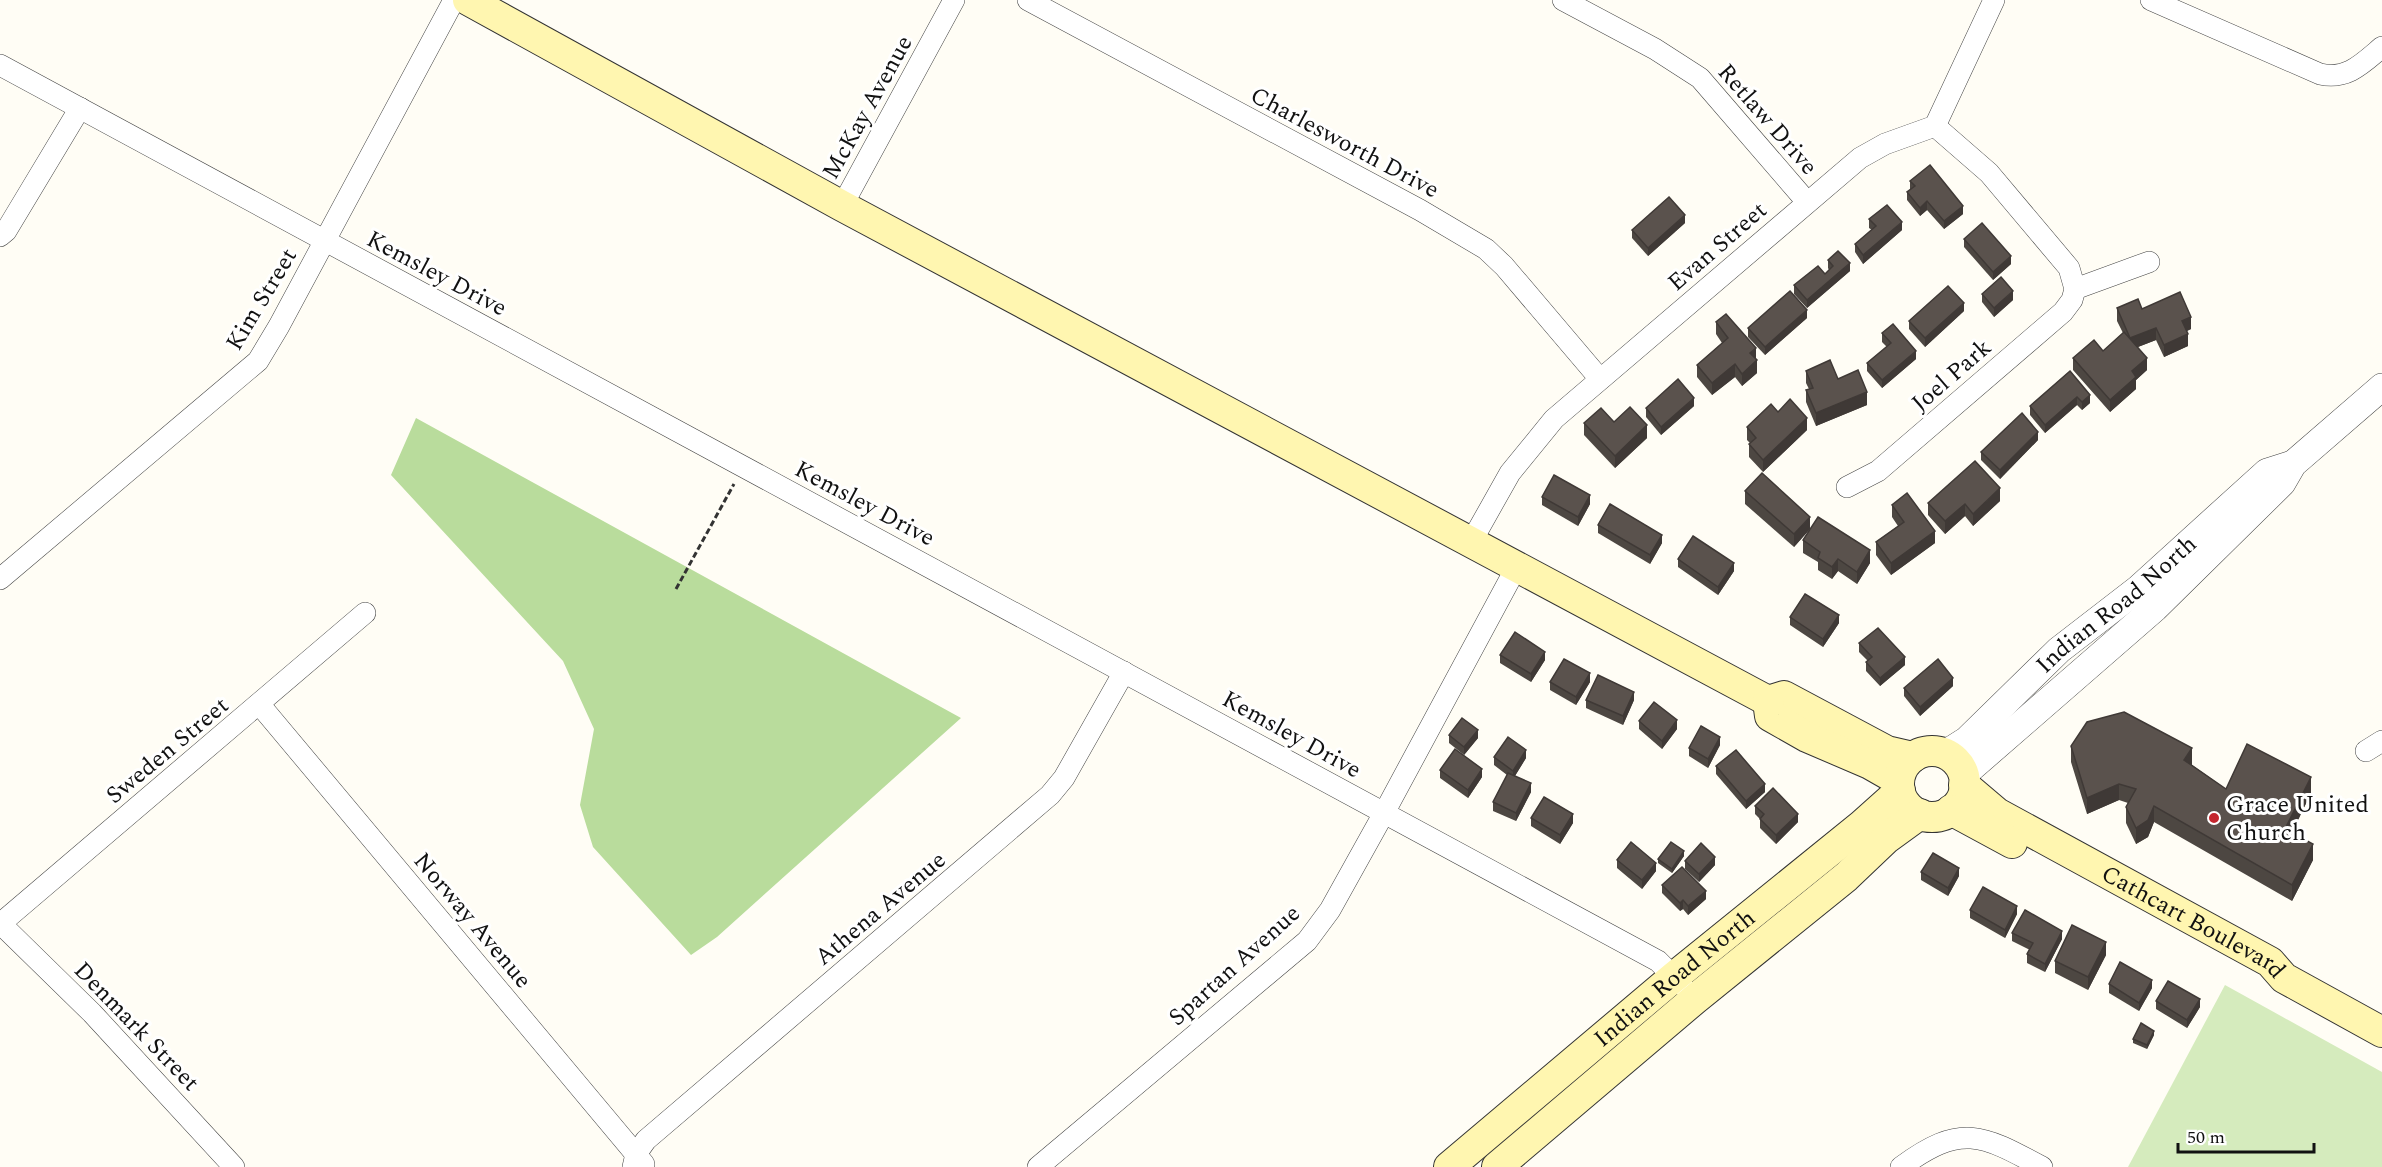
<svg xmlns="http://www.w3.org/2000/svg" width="2382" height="1167" viewBox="0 0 2382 1167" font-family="Spectral,serif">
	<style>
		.green { fill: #d5ebbd }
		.forest { fill: #b9dc9c }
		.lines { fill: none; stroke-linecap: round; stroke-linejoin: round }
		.minor-casing { stroke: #444; stroke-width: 22 }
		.tertiary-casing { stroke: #444; stroke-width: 28 }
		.secondary-casing { stroke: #333; stroke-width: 32 }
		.path { stroke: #333; stroke-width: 3; stroke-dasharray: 6 3; stroke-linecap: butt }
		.minor { stroke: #fff; stroke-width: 21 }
		.tertiary { stroke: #fff; stroke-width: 27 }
		.secondary { stroke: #fff6b0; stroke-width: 30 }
		.wall { fill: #4d4742 }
		.shaded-wall { fill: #3f3936 }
		.building { fill: #5a524d; stroke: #3f3936; stroke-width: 1.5 }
		.poi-dot { fill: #c4262e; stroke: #fff; stroke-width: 2 }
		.labels { text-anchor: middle; stroke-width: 6; stroke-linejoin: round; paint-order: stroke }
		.street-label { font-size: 24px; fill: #111; stroke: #fff }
		.poi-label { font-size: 24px; fill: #111; stroke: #fff; text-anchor: start }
	</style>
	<rect width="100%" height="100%" fill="#fffdf5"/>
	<polygon class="green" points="2225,985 2382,1072 2382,1167 2128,1167"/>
	<polygon class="forest" points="416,418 961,718 717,937 691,955 593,847 580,805 594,729 563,661 391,475"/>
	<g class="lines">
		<g class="minor-casing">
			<g id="minor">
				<polyline points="1028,0 1420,210 1486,249 1504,266 1600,379"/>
				<polyline points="1563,0 1655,49 1700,78 1807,202"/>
				<path d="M2151,0L2320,74C2347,80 2362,64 2382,47"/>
				<polyline points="0,65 1658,961 1682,985"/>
				<polyline points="842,206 954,0"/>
				<polyline points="0,236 6,231 80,108"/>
				<polyline points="2075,289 2149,262"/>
				<polyline points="1847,487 1878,471 2063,312 2072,300 2075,289 2069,268 1989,173 1935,126"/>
				<polyline points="1470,544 1510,473 1554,419 1860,158 1885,144 1935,126 1994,0"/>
				<polyline points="0,579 258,361 279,326 454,0"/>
				<polyline points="260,705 644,1164"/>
				<polyline points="2366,751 2382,741"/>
				<polyline points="0,923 92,1013 234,1167"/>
				<polyline points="0,924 365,613"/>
				<polyline points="633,1167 636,1154 646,1140 1050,795 1064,778 1124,672"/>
				<polyline points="1038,1167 1307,941 1330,910 1384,813 1516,568"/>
				<path d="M1901,1167C1961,1123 1981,1134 2042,1167"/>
			</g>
		</g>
		<g class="tertiary-casing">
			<g id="tertiary">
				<path id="s1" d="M1945,754L1967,740L2059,650L2138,589L2267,472L2289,465"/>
				<polyline points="1963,775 2155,608 2282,483 2293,464 2382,387"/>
			</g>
		</g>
		<g class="secondary-casing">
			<g id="secondary">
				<polyline points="468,0 842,206 1768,701 1784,696 1887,751 1913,757"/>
				<polyline points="1768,701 1770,716 1807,737 1870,764 1891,776"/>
				<circle cx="1932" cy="784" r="33"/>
				<path id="s2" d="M1964,785L1997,813L2270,962L2284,978L2382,1032"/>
				<polyline points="1951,810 2012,843"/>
				<path id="s3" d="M1449,1167L1674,977L1862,825L1900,791"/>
				<polyline points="1497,1167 1695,999 1846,877 1887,838 1920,814"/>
			</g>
		</g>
		<polyline class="path" points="676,589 734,484"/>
		<use href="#minor" class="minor"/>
		<use href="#tertiary" class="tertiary"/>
		<use href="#secondary" class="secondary"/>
	</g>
	<g class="wall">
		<polygon points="1910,181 1963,214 1944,229 1927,210 1920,216 1907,200 1907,192 1910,190"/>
		<polygon points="1869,219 1902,230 1863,264 1855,252 1855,244 1872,230 1869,228"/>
		<polygon points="1685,223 1648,256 1632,238 1632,230"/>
		<polygon points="1964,239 2011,264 1993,280 1964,247"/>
		<polygon points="1828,260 1850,271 1807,308 1794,294 1794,285 1825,274 1829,270 1828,268"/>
		<polygon points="1982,294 2013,300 1994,317 1982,302"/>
		<polygon points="2117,308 2142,309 2191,329 2187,331 2188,346 2164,357 2156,340 2138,347 2147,370 2136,380 2136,389 2110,412 2073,370 2073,358 2103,351 2123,333 2117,321"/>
		<polygon points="1964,311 1925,347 1909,329 1909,321"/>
		<polygon points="1807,318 1765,355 1748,337 1748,328"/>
		<polygon points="1716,322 1756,359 1757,373 1742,386 1735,377 1712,395 1697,377 1697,365 1722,343 1716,334"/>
		<polygon points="1882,333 1916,359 1882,388 1867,371 1867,363 1887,347 1882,342"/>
		<polygon points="1806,371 1838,379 1867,405 1816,426 1806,402 1806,390 1809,389 1806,383"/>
		<polygon points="2070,371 2090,403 2082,410 2077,405 2045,433 2030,415 2030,406"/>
		<polygon points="1694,406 1661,435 1646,417 1646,408"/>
		<polygon points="1778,412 1807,430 1763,472 1749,457 1749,444 1750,443 1747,440 1747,427"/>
		<polygon points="1614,422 1647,438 1615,468 1584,435 1584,423"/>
		<polygon points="2038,440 2000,479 1981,460 1981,452"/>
		<polygon points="1745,491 1810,529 1794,547 1745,504"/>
		<polygon points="1542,497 1590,504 1578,526 1542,505"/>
		<polygon points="2000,501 1973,526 1965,516 1945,534 1928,515 1928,503"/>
		<polygon points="1892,505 1935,543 1891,575 1876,555 1876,542 1898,526 1892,517"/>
		<polygon points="1598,525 1662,543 1650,564 1598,533"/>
		<polygon points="1803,540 1870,563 1857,584 1838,571 1832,579 1818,570 1818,562 1803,553"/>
		<polygon points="1678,559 1734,571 1718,595 1678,567"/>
		<polygon points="1790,617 1839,623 1823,647 1790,625"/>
		<polygon points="1859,643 1905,665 1880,686 1866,671 1866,662 1868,661 1859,652"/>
		<polygon points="1500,655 1545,660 1531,682 1500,663"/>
		<polygon points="1550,682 1590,682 1576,705 1550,690"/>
		<polygon points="1953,686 1920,716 1904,696 1904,688"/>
		<polygon points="1586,700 1634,700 1623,725 1586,708"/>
		<polygon points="1639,721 1677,729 1662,749 1639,729"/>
		<polygon points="1449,735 1478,738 1464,755 1449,743"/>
		<polygon points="1720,745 1708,768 1689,756 1689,748"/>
		<polygon points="2071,746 2192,765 2226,789 2311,793 2292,833 2313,860 2292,901 2154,822 2148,837 2136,844 2126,823 2126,807 2128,803 2119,800 2087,814 2071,762"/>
		<polygon points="1494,757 1526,758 1515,776 1531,792 1516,821 1493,811 1493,802 1507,775 1494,765"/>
		<polygon points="1716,766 1765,792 1746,809 1716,774"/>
		<polygon points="1440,770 1482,777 1468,798 1440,778"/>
		<polygon points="1755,806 1798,822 1776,844 1760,828 1760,819 1755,814"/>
		<polygon points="1531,818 1573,823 1560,844 1531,826"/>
		<polygon points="1684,856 1672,873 1658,863 1658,859"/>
		<polygon points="1617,860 1656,871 1642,889 1617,868"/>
		<polygon points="1685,861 1715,865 1699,882 1685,869"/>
		<polygon points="1921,872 1959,876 1948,896 1921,880"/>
		<polygon points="1662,885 1706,899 1688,915 1683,909 1680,911 1662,893"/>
		<polygon points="1970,910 2017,914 2005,938 1970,918"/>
		<polygon points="2012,933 2062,939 2045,972 2027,963 2027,954 2030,950 2012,941"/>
		<polygon points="2106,955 2088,990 2055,973 2055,961"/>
		<polygon points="2109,984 2152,988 2139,1011 2109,993"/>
		<polygon points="2156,1001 2200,1007 2187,1028 2156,1009"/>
		<polygon points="2154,1035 2147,1049 2133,1043 2133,1039"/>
	</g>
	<g class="shaded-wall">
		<polygon points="1927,201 1927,210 1920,216 1920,208"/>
		<polygon points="1963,206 1963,214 1944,229 1944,221"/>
		<polygon points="1685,215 1685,223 1648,256 1648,248"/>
		<polygon points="1902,222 1902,230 1863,264 1863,255"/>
		<polygon points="2011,256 2011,264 1993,280 1993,272"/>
		<polygon points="1850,263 1850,271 1807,308 1807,300"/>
		<polygon points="2013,291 2013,300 1994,317 1994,308"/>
		<polygon points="1964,303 1964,311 1925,347 1925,338"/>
		<polygon points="1807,310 1807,318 1765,355 1765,347"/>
		<polygon points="2191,317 2191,329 2182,333 2182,321"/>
		<polygon points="2156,328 2156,340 2130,350 2130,338"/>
		<polygon points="2188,334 2188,346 2164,357 2164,345"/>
		<polygon points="1756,348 1756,361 1750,353"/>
		<polygon points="1916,351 1916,359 1882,388 1882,380"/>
		<polygon points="2147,358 2147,370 2136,380 2136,389 2110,412 2110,400 2132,371"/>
		<polygon points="1757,360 1757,373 1742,386 1742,374"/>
		<polygon points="1735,364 1735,377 1712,395 1712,383"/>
		<polygon points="1867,392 1867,405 1816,426 1816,413"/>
		<polygon points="2090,395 2090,403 2082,410 2082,402"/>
		<polygon points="2077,397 2077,405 2045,433 2045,425"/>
		<polygon points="1694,398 1694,406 1661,435 1661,427"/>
		<polygon points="1807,418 1807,430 1763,472 1763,460"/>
		<polygon points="1647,425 1647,438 1615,468 1615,456"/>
		<polygon points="2038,432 2038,440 2000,479 2000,470"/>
		<polygon points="2000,488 2000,501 1973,526 1973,514"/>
		<polygon points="1590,495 1590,504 1578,526 1578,517"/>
		<polygon points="1965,504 1965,516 1945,534 1945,521"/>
		<polygon points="1810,517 1810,529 1794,547 1794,534"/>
		<polygon points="1935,531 1935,543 1891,575 1891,563"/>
		<polygon points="1662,535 1662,543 1650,564 1650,555"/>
		<polygon points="1870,550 1870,563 1857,584 1857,572"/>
		<polygon points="1838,559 1838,571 1832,579 1832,567"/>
		<polygon points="1734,563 1734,571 1718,595 1718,587"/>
		<polygon points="1839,615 1839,623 1823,647 1823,639"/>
		<polygon points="1545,652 1545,660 1531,682 1531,674"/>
		<polygon points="1905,657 1905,665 1880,686 1880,678"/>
		<polygon points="1590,673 1590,682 1576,705 1576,697"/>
		<polygon points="1953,678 1953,686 1920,716 1920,707"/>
		<polygon points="1634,692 1634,700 1623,725 1623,716"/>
		<polygon points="1677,720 1677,729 1662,749 1662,741"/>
		<polygon points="1478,730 1478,738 1464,755 1464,747"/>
		<polygon points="1720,737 1720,745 1708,768 1708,759"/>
		<polygon points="2192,748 2192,765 2184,777 2184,760"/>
		<polygon points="1526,750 1526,758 1513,779 1513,771"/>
		<polygon points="1482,769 1482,777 1468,798 1468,790"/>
		<polygon points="2311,777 2311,793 2285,846 2285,829"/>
		<polygon points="1531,783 1531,792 1516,821 1516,813"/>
		<polygon points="1765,784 1765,792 1746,809 1746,801"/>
		<polygon points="2119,784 2119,800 2087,814 2087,798"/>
		<polygon points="2154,806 2154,822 2148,837 2136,844 2136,828"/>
		<polygon points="1573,814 1573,823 1560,844 1560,835"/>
		<polygon points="1798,814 1798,822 1776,844 1776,835"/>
		<polygon points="2313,844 2313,860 2292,901 2292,885"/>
		<polygon points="1684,851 1684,856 1672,873 1672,869"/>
		<polygon points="1715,857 1715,865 1699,882 1699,874"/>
		<polygon points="1656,863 1656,871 1642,889 1642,880"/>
		<polygon points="1959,868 1959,876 1948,896 1948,888"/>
		<polygon points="1706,891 1706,899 1688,915 1688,906"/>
		<polygon points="1683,900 1683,909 1680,911 1680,903"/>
		<polygon points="2017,906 2017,914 2005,938 2005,930"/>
		<polygon points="2062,931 2062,939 2045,972 2045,964"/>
		<polygon points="2106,942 2106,955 2088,990 2088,977"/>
		<polygon points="2152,980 2152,988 2139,1011 2139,1003"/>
		<polygon points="2200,999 2200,1007 2187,1028 2187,1020"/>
		<polygon points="2154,1031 2154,1035 2147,1049 2147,1045"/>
	</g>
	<g class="building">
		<polygon points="1930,165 1963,206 1944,221 1927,201 1920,208 1907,192 1915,186 1910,181"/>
		<polygon points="1669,197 1685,215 1648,248 1632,230"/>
		<polygon points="1887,205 1902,222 1863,255 1855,244 1876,226 1869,219"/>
		<polygon points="1982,223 2011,256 1993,272 1964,239"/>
		<polygon points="1838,251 1850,263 1807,300 1794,285 1818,266 1825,274 1833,266 1828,260"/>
		<polygon points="2001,277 2013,291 1994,308 1982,294"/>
		<polygon points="1948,286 1964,303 1925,338 1909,321"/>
		<polygon points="1790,291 1807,310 1765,347 1748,328"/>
		<polygon points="2180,292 2191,317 2182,321 2188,334 2164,345 2156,328 2130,338 2117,308 2138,299 2142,309"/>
		<polygon points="1726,314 1756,348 1750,353 1757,360 1742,374 1735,364 1712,383 1697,365 1728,338 1716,322"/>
		<polygon points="1893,324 1916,351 1882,380 1867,363 1891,343 1882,333"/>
		<polygon points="2124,332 2147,358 2132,371 2136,377 2110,400 2073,358 2094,340 2103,351"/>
		<polygon points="1830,360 1838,379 1858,370 1867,392 1816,413 1806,390 1813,388 1806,371"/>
		<polygon points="2070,371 2090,395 2082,402 2077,397 2045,425 2030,406"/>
		<polygon points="1678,379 1694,398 1661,427 1646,408"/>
		<polygon points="1790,399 1807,418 1763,460 1749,444 1756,438 1747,427 1771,404 1778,412"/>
		<polygon points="1630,407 1647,425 1615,456 1584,423 1601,408 1614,422"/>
		<polygon points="2022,413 2038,432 2000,470 1981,452"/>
		<polygon points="1975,461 2000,488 1973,514 1965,504 1945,521 1928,503"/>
		<polygon points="1762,473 1810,517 1794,534 1745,491"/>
		<polygon points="1554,475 1590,495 1578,517 1542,497"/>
		<polygon points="1907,493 1935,531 1891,563 1876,542 1904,522 1892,505"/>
		<polygon points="1610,504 1662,535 1650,555 1598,525"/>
		<polygon points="1818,517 1870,550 1857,572 1838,559 1832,567 1818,558 1820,552 1803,540"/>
		<polygon points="1693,536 1734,563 1718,587 1678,559"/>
		<polygon points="1805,594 1839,615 1823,639 1790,617"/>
		<polygon points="1878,628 1905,657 1880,678 1866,662 1872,657 1859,643"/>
		<polygon points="1515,632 1545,652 1531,674 1500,655"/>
		<polygon points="1564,659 1590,673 1576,697 1550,682"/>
		<polygon points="1938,659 1953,678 1920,707 1904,688"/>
		<polygon points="1598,675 1634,692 1623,716 1586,700"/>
		<polygon points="1654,702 1677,720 1662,741 1639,721"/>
		<polygon points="2124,712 2192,748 2184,760 2226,789 2247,744 2311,777 2285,829 2313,844 2292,885 2154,806 2148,820 2136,828 2126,807 2136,789 2119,784 2087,798 2071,746 2087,722"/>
		<polygon points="1462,718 1478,730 1464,747 1449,735"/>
		<polygon points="1701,726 1720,737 1708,759 1689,748"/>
		<polygon points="1508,737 1526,750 1513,771 1494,757"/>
		<polygon points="1455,749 1482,769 1468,790 1440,770"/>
		<polygon points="1736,750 1765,784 1746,801 1716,766"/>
		<polygon points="1508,773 1531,783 1516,813 1493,802"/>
		<polygon points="1773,788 1798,814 1776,835 1760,819 1764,814 1755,806"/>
		<polygon points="1544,797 1573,814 1560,835 1531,818"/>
		<polygon points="1631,842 1656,863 1642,880 1617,860"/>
		<polygon points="1671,842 1684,851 1672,869 1658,859"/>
		<polygon points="1701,843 1715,857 1699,874 1685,861"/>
		<polygon points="1933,853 1959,868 1948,888 1921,872"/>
		<polygon points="1682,867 1706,891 1688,906 1683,900 1680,903 1662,885"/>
		<polygon points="1983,887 2017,906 2005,930 1970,910"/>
		<polygon points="2025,910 2062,931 2045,964 2027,954 2033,943 2012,933"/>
		<polygon points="2072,925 2106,942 2088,977 2055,961"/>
		<polygon points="2120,962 2152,980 2139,1003 2109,984"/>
		<polygon points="2168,981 2200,999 2187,1020 2156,1001"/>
		<polygon points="2141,1023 2154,1031 2147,1045 2133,1039"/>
	</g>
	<circle class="poi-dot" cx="2214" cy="818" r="6"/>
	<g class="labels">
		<g class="street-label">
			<text transform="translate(867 107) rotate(-61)" y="8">McKay Avenue</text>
			<text transform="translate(1768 119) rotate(49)" y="8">Retlaw Drive</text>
			<text transform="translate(1345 142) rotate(28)" y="8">Charlesworth Drive</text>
			<text transform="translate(1717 246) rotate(-41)" y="8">Evan Street</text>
			<text transform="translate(437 273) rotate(28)" y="8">Kemsley Drive</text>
			<text transform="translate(261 299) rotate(-59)" y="8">Kim Street</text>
			<text transform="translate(1951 375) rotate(-41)" y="8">Joel Park</text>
			<text transform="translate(865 503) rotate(28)" y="8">Kemsley Drive</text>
			<text dy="8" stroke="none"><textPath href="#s1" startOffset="228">Indian Road North</textPath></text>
			<text transform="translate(1292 734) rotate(29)" y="8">Kemsley Drive</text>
			<text transform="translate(167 750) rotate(-40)" y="8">Sweden Street</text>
			<text transform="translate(880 908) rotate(-40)" y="8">Athena Avenue</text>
			<text transform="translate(473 920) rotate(50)" y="8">Norway Avenue</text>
			<text dy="8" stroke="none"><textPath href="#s2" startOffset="268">Cathcart Boulevard</textPath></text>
			<text transform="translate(1234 965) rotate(-42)" y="8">Spartan Avenue</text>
			<text dy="8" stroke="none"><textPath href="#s3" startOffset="294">Indian Road North</textPath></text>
			<text transform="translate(137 1026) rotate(46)" y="8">Denmark Street</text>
		</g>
		<g class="poi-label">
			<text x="2226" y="812">Grace United<tspan x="2226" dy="28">Church</tspan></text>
		</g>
	</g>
	<path d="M2178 1143v9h136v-9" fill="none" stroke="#111111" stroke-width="3"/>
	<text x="2187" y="1143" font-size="18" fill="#111111" stroke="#ffffff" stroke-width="4.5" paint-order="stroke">50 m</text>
</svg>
